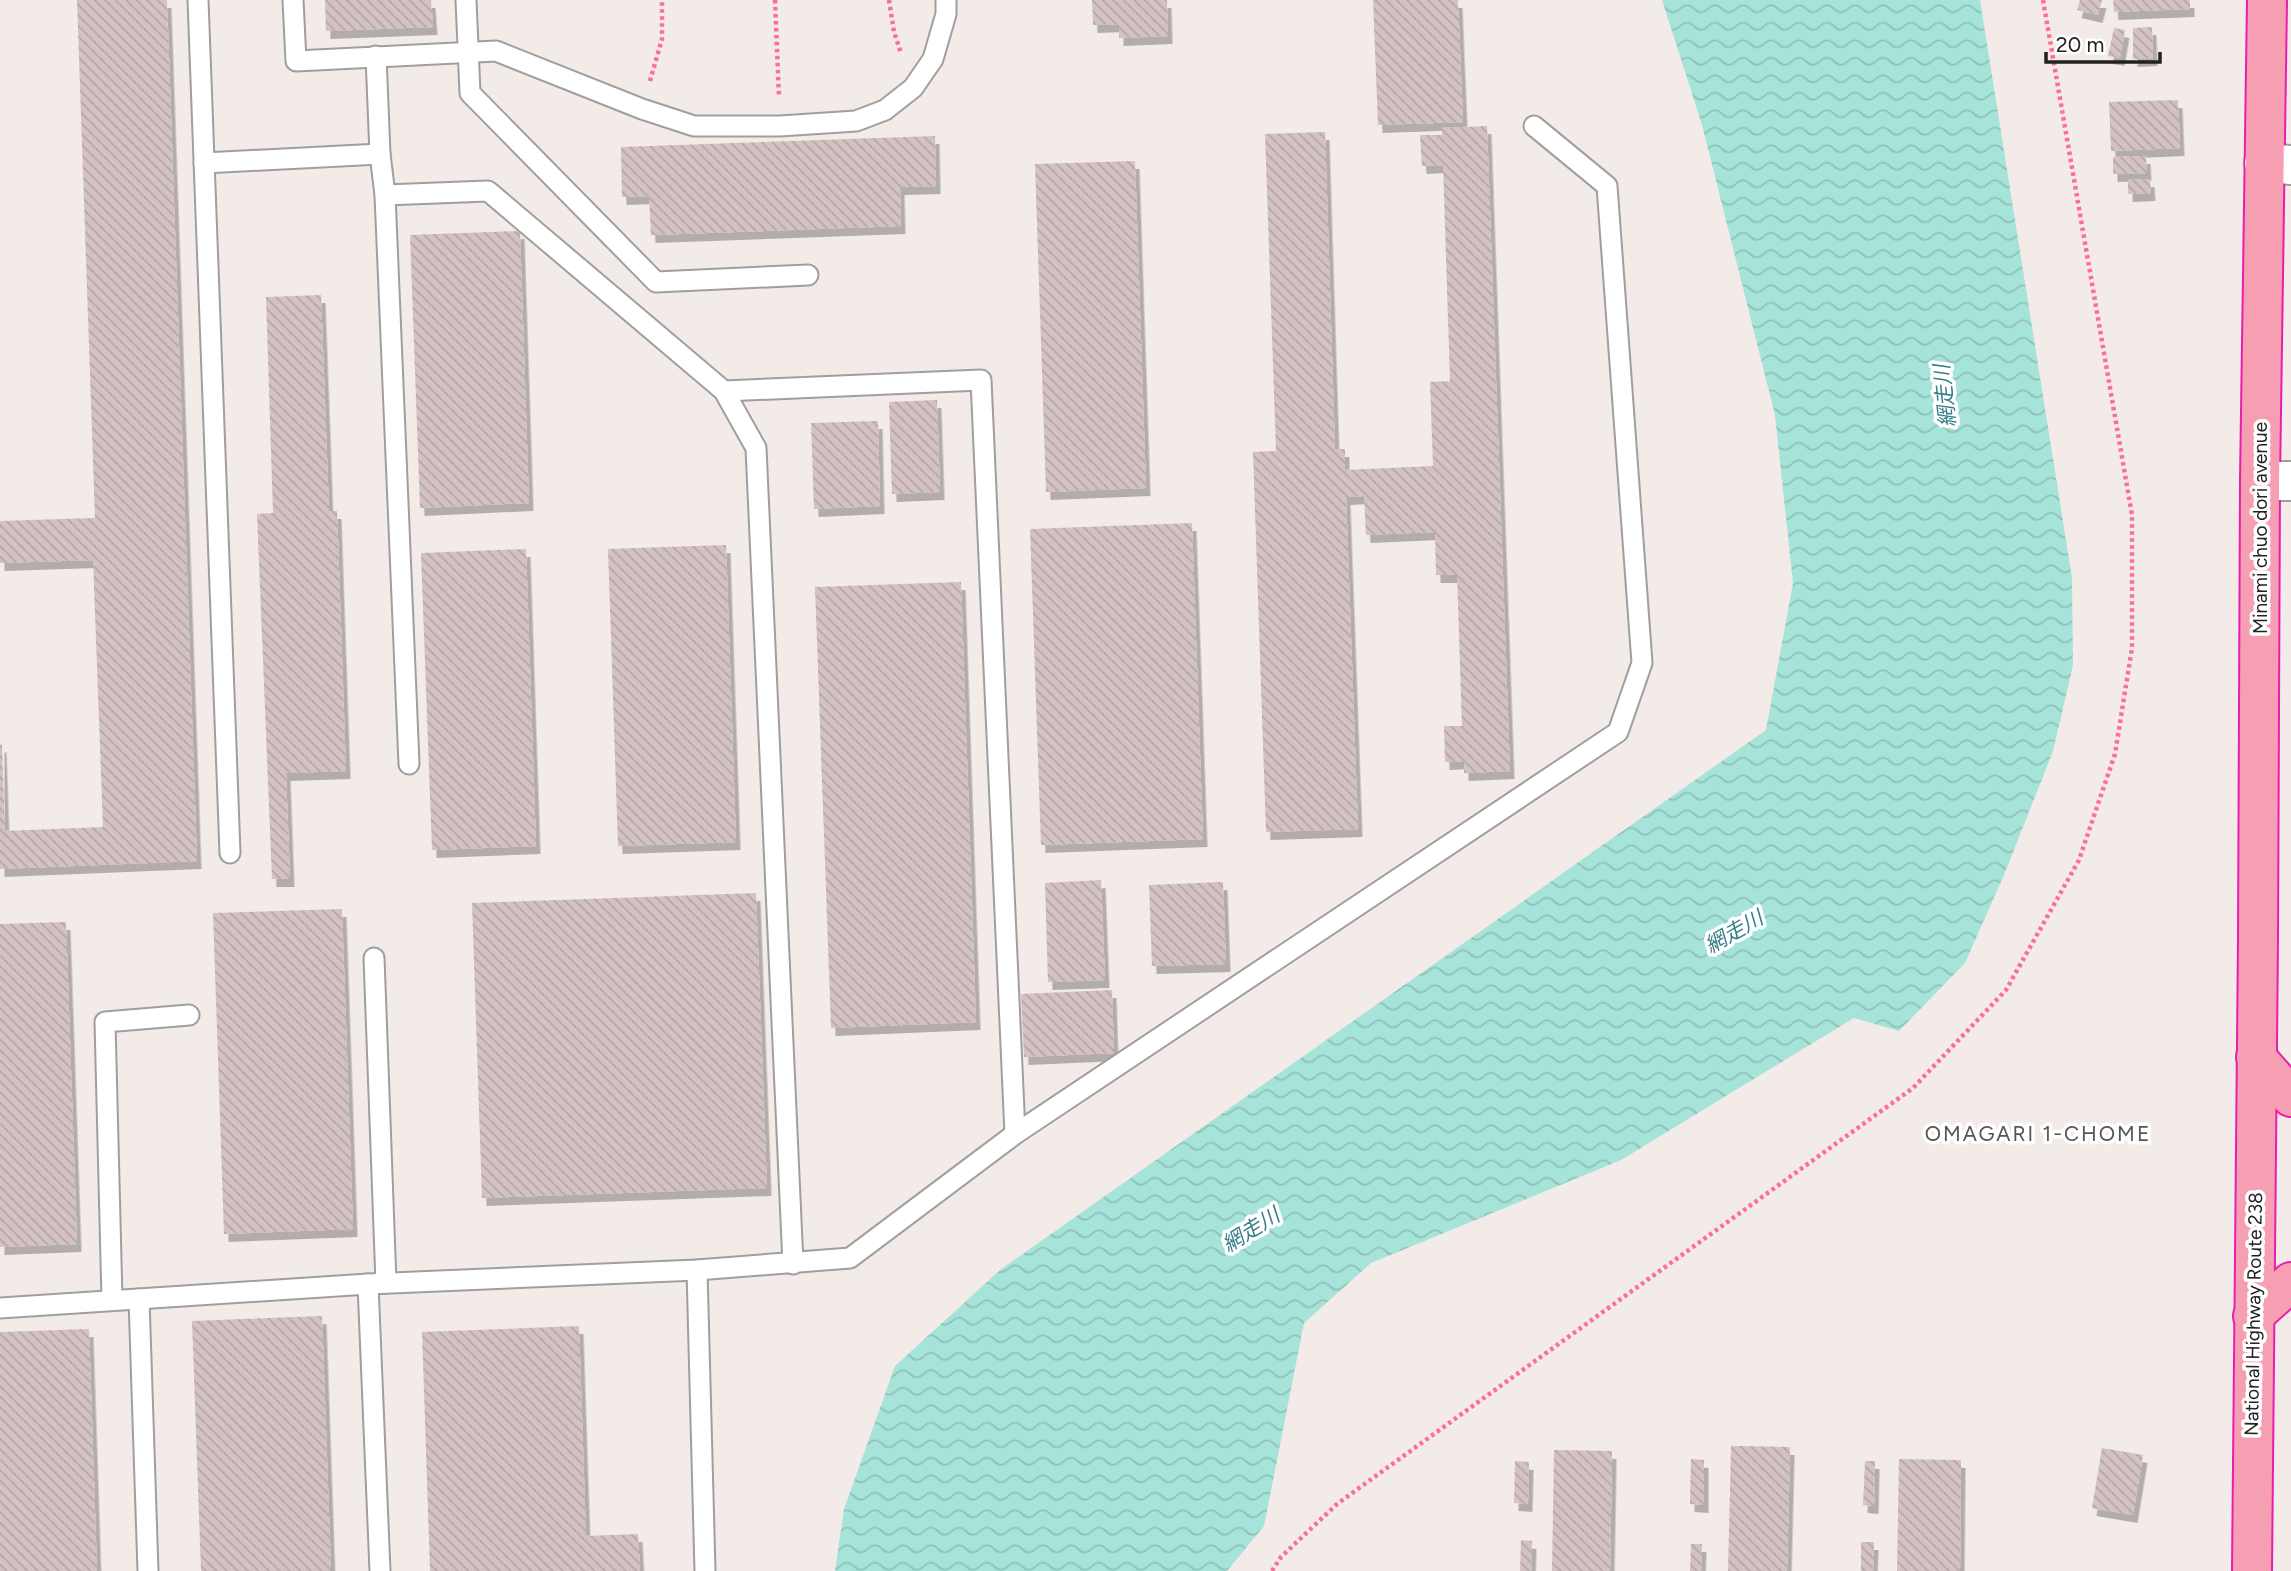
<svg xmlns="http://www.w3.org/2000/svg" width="2291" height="1571" viewBox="0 0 2291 1571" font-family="Figtree,'Noto Sans JP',sans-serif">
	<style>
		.water { fill: url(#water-waves) }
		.building { fill: url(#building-back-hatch); filter: url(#shadow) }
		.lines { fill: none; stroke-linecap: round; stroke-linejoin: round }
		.service-casing { stroke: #9f9f9f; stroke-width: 23 }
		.minor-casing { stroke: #9f9f9f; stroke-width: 42 }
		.trunk-casing { stroke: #e81eb0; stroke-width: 42 }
		.path { stroke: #ff6d95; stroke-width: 4.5; stroke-dasharray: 3.5 3.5; stroke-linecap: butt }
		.service { stroke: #fff; stroke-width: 19 }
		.minor { stroke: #fff; stroke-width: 38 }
		.trunk { stroke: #f69fb2; stroke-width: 38 }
		.labels { text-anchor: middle; stroke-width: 7; stroke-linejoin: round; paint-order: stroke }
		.street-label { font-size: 19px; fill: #222; stroke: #fff }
		.water-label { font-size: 21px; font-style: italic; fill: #367e87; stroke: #fff }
		.neighbourhood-label { font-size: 21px; letter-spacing: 2px; fill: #555; stroke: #fff }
	</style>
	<defs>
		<pattern id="water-waves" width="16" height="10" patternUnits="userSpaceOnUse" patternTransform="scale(1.75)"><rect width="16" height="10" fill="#a6e3d9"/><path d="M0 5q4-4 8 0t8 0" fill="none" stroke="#8fc2ba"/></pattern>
		<pattern id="building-back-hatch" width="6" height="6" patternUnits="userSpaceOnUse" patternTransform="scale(1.75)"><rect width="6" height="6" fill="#d3c2c1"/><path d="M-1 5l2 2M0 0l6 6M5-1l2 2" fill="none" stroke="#b5a6a6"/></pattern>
		<filter id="shadow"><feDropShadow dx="4.5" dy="8" stdDeviation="0" flood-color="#0004"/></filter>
	</defs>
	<rect width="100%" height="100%" fill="#f3ebe8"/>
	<polygon class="water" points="1662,0 1980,0 2072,578 2073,665 2053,751 2004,875 1965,963 1899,1031 1854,1018 1621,1160 1371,1263 1304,1323 1264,1526 1227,1571 835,1571 844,1509 895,1366 1000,1270 1766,730 1793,583 1775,415 1702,125"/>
	<g class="building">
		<polygon points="77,0 167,0 197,861 0,869 0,745 2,744 5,831 103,827 93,560 0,563 0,521 95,518"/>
		<polygon points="325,0 431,0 433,27 326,31"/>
		<polygon points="1092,0 1167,0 1168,36 1119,38 1119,24 1093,25"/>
		<polygon points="1373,0 1458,0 1463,122 1378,125"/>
		<polygon points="2080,0 2102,0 2098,15 2077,10"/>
		<polygon points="2113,0 2190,0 2190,9 2114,12"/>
		<polygon points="2152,27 2153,58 2133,59 2133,28"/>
		<polygon points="2114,28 2125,30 2120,58 2108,56"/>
		<polygon points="2178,100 2180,148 2111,151 2109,102"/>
		<polygon points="1487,126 1510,771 1464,773 1464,761 1445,762 1444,726 1462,726 1457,575 1436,575 1435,532 1366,535 1364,496 1346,497 1358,829 1266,832 1253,452 1276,451 1265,134 1325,132 1335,449 1345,449 1345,470 1433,466 1430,382 1450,381 1443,165 1422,166 1420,135 1442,135 1442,128"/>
		<polygon points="935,136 936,186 900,187 901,226 651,235 649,196 622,197 621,147"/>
		<polygon points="2146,156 2147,173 2113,174 2113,157"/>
		<polygon points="1135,161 1146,488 1046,492 1035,164"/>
		<polygon points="2150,179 2151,193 2128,194 2128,180"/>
		<polygon points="520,231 529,503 420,508 410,235"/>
		<polygon points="321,295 329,511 337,511 346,771 286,773 290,879 272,879 257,514 273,513 266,297"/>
		<polygon points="937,400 940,492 892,494 889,402"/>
		<polygon points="878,421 880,506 814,509 811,423"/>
		<polygon points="1192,523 1203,839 1041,845 1030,529"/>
		<polygon points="726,545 736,842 618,846 608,549"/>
		<polygon points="526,549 536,846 432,850 421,553"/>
		<polygon points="961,582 976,1022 831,1028 815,587"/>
		<polygon points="1101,880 1105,980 1048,982 1045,883"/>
		<polygon points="1223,882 1226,964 1152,966 1149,885"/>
		<polygon points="756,893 767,1188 482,1198 472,903"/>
		<polygon points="342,909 353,1229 224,1234 213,913"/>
		<polygon points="66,922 77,1244 0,1247 0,924"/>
		<polygon points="1112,990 1114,1053 1024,1057 1021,994"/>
		<polygon points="322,1316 331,1571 201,1571 192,1321"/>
		<polygon points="579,1326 586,1536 638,1534 640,1571 430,1571 422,1332"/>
		<polygon points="89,1329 97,1571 0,1571 0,1332"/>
		<polygon points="1731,1446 1790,1447 1787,1571 1728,1571"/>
		<polygon points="2102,1448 2143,1455 2133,1515 2092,1508"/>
		<polygon points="1554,1450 1612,1451 1610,1571 1552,1571"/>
		<polygon points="1691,1459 1704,1460 1704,1505 1690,1504"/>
		<polygon points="1899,1459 1961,1460 1960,1571 1897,1571"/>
		<polygon points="1515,1461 1529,1462 1528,1504 1514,1503"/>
		<polygon points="1865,1461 1875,1461 1874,1506 1863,1505"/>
		<polygon points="1521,1540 1532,1541 1531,1571 1520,1571"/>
		<polygon points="1861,1542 1874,1542 1873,1571 1861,1571"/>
		<polygon points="1691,1544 1702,1544 1701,1571 1690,1571"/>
	</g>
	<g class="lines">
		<g class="service-casing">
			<g id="service">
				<polyline points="198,0 230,853"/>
				<polyline points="293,0 296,61 496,51 642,109 694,126 780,126 856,121 885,110 913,88 933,59 946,14 946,0"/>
				<polyline points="466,0 470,93 656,282 808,275"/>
				<polyline points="376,56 380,154 385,195 409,764"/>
				<polyline points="204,163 380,154"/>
				<polyline points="385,195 488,191 724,391 756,448 793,1264"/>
				<polyline points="724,391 981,380 1015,1134"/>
				<polyline points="374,958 386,1283"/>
				<polyline points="697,1270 705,1571"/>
				<polyline points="368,1284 380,1571"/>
				<polyline points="139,1299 148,1571"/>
				<polyline points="112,1300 105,1022 189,1015"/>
				<polyline points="0,1308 368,1284 697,1270 850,1258 1015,1134 1618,732 1642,663 1607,186 1534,126"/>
			</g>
		</g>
		<g class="minor-casing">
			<g id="minor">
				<polyline points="2264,163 2291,165"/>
				<polyline points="2260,481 2291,481"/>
			</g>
		</g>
		<g class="trunk-casing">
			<g id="trunk">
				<polyline points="2256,1057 2291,1097"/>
				<polyline points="2253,1316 2291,1282"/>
				<polyline points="2252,1571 2258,939 2260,481 2267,0"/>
			</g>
		</g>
		<g class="path">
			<polyline points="775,0 779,97"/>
			<polyline points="889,0 894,32 901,53"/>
			<polyline points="650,81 662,39 662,0"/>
			<polyline points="1272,1571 1281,1557 1337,1504 1913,1088 2006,990 2079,860 2115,754 2132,648 2132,515 2043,0"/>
		</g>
		<use href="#service" class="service"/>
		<use href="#minor" class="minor"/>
		<use href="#trunk" class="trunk"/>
	</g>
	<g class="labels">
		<g class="street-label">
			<text transform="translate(2260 528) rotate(-90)" y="7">Minami chuo dori avenue</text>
			<text transform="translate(2253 1314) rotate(-89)" y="7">National Highway Route 238</text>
		</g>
		<g class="water-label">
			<text transform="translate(1945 396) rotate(-96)" y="7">網走川</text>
			<text transform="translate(1734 932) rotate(-30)" y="7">網走川</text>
			<text transform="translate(1251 1230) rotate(-32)" y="7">網走川</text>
		</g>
		<g class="neighbourhood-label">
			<text x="2038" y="1141">OMAGARI 1-CHOME</text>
		</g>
	</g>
	<path d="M2046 52v10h114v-10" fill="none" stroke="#222222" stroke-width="3.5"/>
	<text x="2056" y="52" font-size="21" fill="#222222" stroke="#ffffff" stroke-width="5" paint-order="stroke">20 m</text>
</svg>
